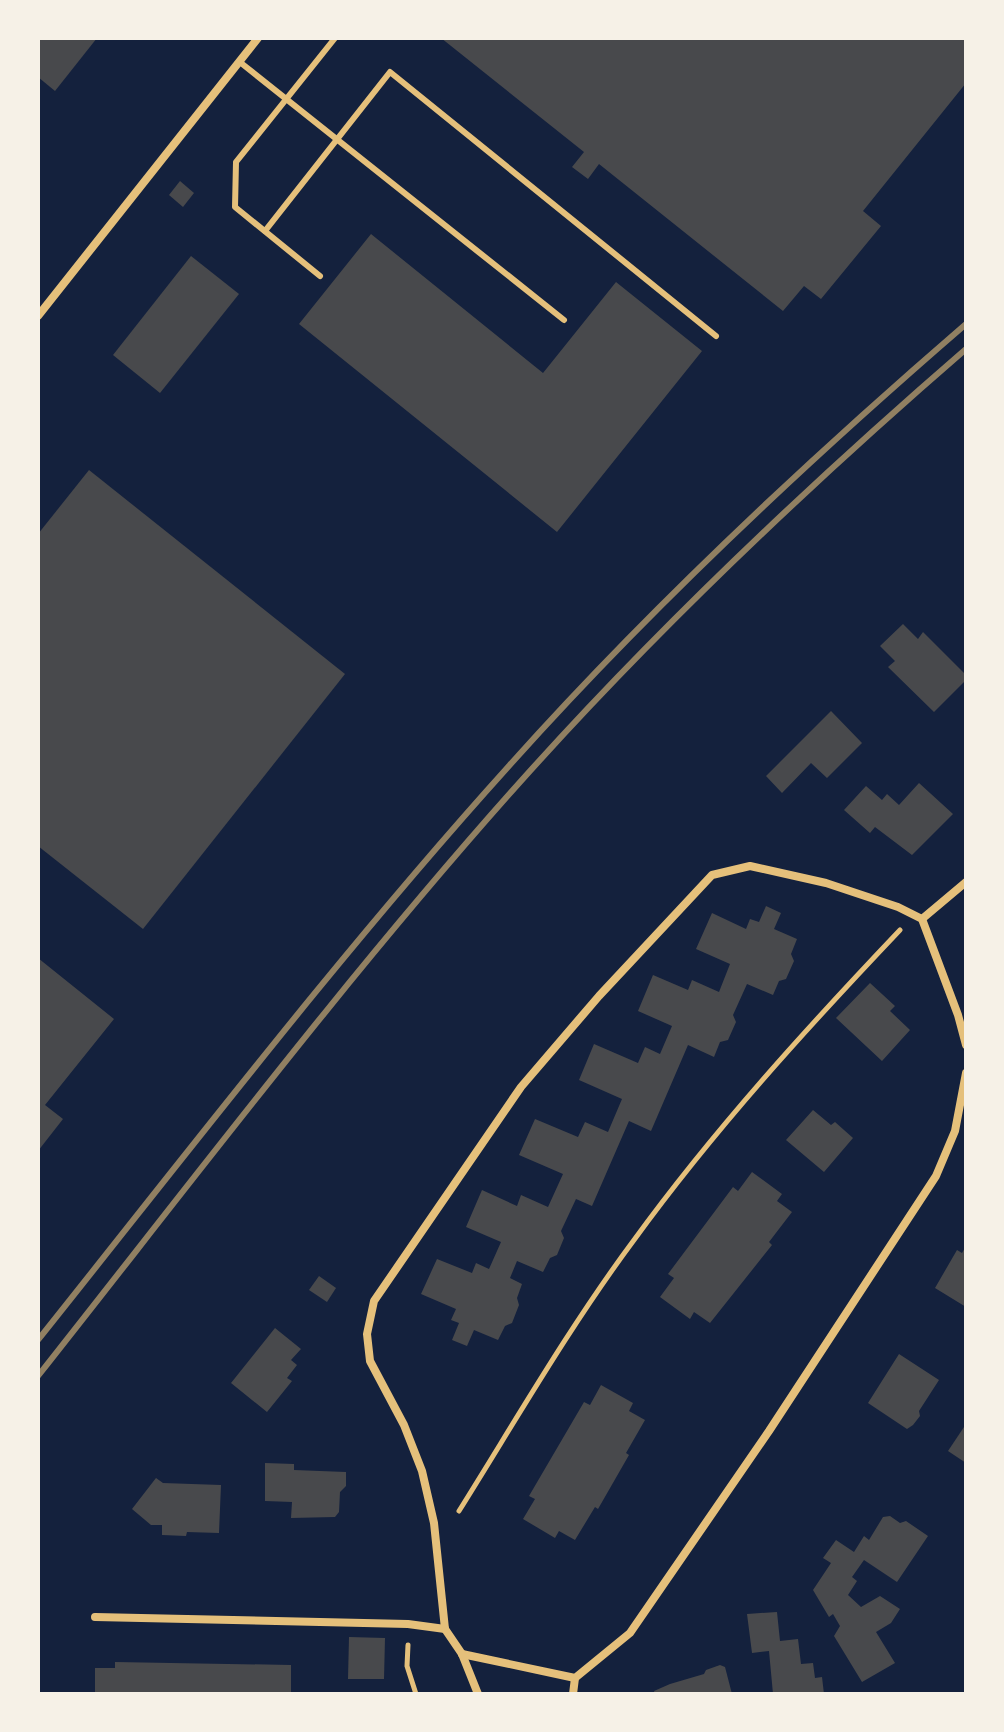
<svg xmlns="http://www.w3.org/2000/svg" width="1004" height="1732" viewBox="0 0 1004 1732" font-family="'DM Sans',sans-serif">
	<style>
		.building { fill: #48494c }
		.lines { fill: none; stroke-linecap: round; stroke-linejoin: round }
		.path { stroke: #e5c07b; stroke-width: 5 }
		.service { stroke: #e5c07b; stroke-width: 6 }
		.minor { stroke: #e5c07b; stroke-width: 8 }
		.rail { stroke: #918062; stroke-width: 6 }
	</style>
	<rect width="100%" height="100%" fill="#14213d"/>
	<g class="building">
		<polygon points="38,38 97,38 55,91 38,77"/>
		<polygon points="441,38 966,38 966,83 863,211 881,226 821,299 804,286 783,311 599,164 588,179 572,167 584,152"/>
		<polygon points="180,181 194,193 183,207 169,195"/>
		<polygon points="371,234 543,373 616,282 702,351 557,532 299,324"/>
		<polygon points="191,256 239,294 160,393 113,355"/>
		<polygon points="89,470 345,674 143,929 38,846 38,534"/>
		<polygon points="903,624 918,639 923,632 966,675 966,680 934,712 888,667 895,661 880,646"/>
		<polygon points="831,711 862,743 827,778 811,763 782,793 766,776"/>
		<polygon points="919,783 953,814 912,855 875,827 870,833 844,810 866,786 882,800 887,794 899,805"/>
		<polygon points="766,906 781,913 774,929 797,939 791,954 794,961 786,979 779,981 773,995 747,984 733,1015 736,1022 728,1040 720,1042 714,1057 688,1045 651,1131 629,1121 592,1206 576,1199 561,1231 564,1238 557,1255 550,1258 543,1272 517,1261 510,1278 522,1284 517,1298 519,1305 512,1323 505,1326 498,1340 474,1330 467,1346 452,1340 459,1323 451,1320 456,1309 421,1294 437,1259 472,1273 476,1263 489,1269 501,1242 466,1227 482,1190 517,1206 521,1195 548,1207 563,1174 519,1155 535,1119 578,1137 585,1122 608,1132 622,1099 579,1080 594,1044 638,1063 645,1047 660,1054 672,1026 638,1011 653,975 688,990 692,980 719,992 730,964 696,949 712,913 746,929 750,919 759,922"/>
		<polygon points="38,958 114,1019 45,1105 63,1119 38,1151"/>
		<polygon points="870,983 895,1006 890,1011 910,1030 882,1061 836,1018"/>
		<polygon points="813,1110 831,1125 835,1122 853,1138 824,1172 786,1140"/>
		<polygon points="752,1172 782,1194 777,1201 792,1212 769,1242 772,1245 710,1323 694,1312 690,1319 660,1297 674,1278 668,1274 733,1187 738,1191"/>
		<polygon points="966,1246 966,1307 935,1288 957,1250 962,1253"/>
		<polygon points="319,1276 336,1288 327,1302 309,1290"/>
		<polygon points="275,1328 301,1349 291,1360 297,1365 287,1378 292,1381 267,1412 231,1383"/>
		<polygon points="899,1354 939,1380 919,1411 920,1416 913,1425 907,1429 868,1403"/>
		<polygon points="601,1385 633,1403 629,1411 645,1420 626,1453 629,1455 598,1509 595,1507 575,1540 559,1531 555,1538 523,1519 535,1499 529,1496 584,1402 590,1405"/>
		<polygon points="966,1424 966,1463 948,1451"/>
		<polygon points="265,1463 294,1464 294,1470 346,1472 346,1486 340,1492 339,1512 335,1517 291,1518 292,1502 265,1501"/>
		<polygon points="156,1478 163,1483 221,1485 219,1533 187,1532 186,1536 162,1535 162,1525 151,1525 132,1509"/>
		<polygon points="890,1516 900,1523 906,1521 928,1536 897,1582 864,1560 852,1577 857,1581 848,1595 861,1607 880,1596 900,1609 891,1623 876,1632 895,1663 862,1682 834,1636 840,1626 833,1614 829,1617 813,1590 831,1563 823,1558 836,1540 854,1552 864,1536 869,1540 883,1517"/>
		<polygon points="777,1612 780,1641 798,1639 801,1664 813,1663 815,1678 822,1677 824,1694 773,1694 769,1651 752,1653 747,1614"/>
		<polygon points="349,1637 385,1638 384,1679 348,1679"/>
		<polygon points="115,1662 291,1665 291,1694 95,1694 95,1668 115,1668"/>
		<polygon points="720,1665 725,1667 732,1694 655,1694 654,1691 670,1684 704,1674 706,1670"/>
	</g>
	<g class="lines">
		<g class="path">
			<path d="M459,1511C516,1420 570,1326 634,1240C714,1130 806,1029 900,930"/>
			<polyline points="408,1645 407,1666 416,1694"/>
		</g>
		<g class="service">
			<polyline points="241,63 564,320"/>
			<polyline points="265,231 390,72 716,336"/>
			<polyline points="320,276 235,207 236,162 335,38"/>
		</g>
		<g class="minor">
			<polyline points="38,316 258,38"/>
			<polyline points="922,919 966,882"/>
			<polyline points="95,1617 408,1624 445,1629"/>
			<polyline points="462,1654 575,1678 630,1633 769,1431 936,1176 955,1131 966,1073"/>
			<polyline points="478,1694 462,1654 445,1629 434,1523 422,1471 404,1425 370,1361 367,1334 374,1301 521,1087 599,996 712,875 750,866 826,883 898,907 922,919 958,1015 966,1045"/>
			<polyline points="573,1694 575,1678"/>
		</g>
		<g class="rail">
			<path d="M38,1340C192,1147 343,950 508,767C650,608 805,463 966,324"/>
			<path d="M38,1376C196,1176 351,971 521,781C659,627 810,484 966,349"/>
		</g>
	</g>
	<rect width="1004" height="1732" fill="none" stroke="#f6f1e7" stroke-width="80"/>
</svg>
